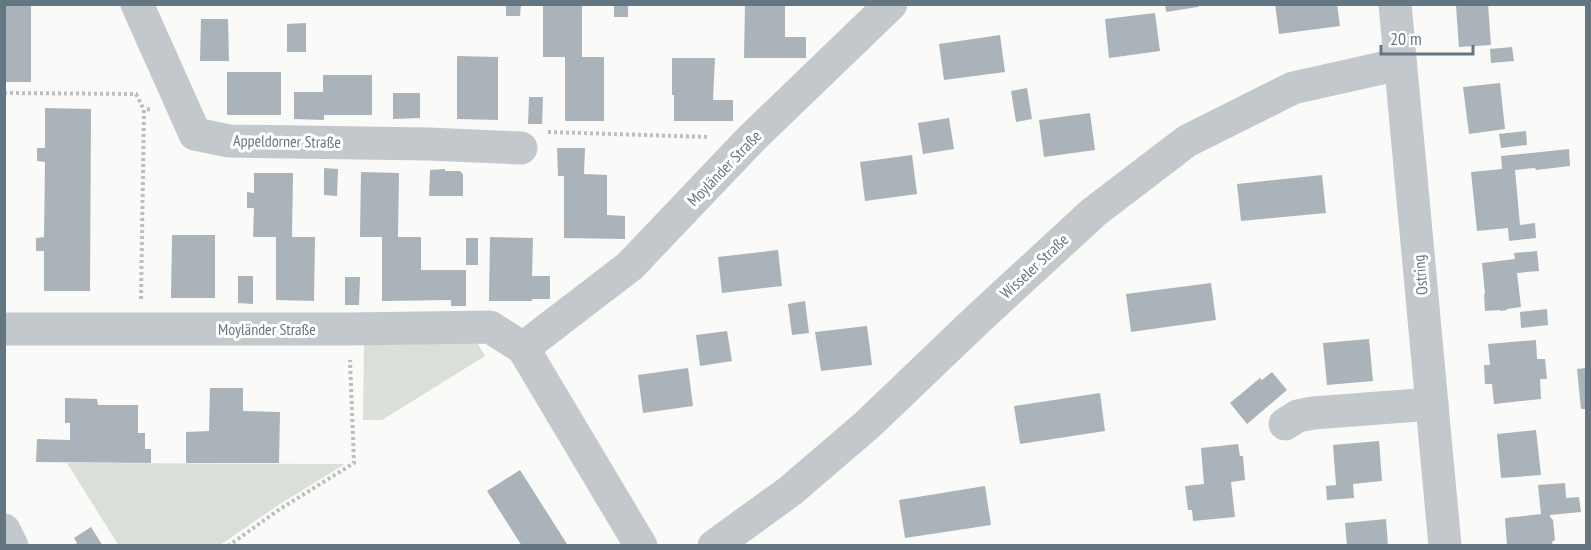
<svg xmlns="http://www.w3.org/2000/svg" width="1591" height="550" viewBox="0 0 1591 550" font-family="'PT Sans Narrow',sans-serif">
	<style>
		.green { fill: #dadfd7 }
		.building { fill: #aab3b9 }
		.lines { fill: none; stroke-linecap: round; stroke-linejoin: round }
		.path { stroke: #bbbfc2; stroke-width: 4; stroke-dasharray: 3 3; stroke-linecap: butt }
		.minor { stroke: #c3c8cc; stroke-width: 33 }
		.labels { text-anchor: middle; stroke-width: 6; stroke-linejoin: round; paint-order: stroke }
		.street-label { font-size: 16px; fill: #657683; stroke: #fff }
	</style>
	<rect width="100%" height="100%" fill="#fafaf8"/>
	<g class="green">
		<polygon points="364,339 475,339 485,356 382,420 363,420"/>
		<polygon points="67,463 345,464 280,504 220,545 119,546"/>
	</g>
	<g class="building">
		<rect x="4" y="4" width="27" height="78"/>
		<polygon points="506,4 521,4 520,16 506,16"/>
		<polygon points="543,4 582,4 582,57 604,57 604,121 565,121 565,57 543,57"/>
		<rect x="614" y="4" width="14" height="13"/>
		<polygon points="745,4 785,4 785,37 806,37 806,58 744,58"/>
		<polygon points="1165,4 1198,4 1198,7 1166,12"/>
		<polygon points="1275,4 1337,4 1340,26 1279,34"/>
		<polygon points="1467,4 1488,4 1491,45 1459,47 1456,6"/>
		<polygon points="1155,13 1160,51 1109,58 1105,19"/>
		<polygon points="201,19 228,19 229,61 200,61"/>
		<polygon points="306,23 306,52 287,52 287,24"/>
		<polygon points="1000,35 1005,72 944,80 939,44"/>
		<polygon points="1512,47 1514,61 1491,63 1490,49"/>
		<polygon points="457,56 498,57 498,120 457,119"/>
		<polygon points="672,58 715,58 713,100 733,100 733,121 674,121 674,95 672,95"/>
		<rect x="227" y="72" width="54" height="43"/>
		<polygon points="323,75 372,75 372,115 324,115 324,120 294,119 294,92 323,92"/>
		<polygon points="1500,83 1505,129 1469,134 1463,87"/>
		<polygon points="1027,88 1032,119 1016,122 1011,91"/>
		<polygon points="393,93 420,93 420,118 393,119"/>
		<polygon points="529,97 543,97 542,124 528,124"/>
		<polygon points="45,108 91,109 90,291 44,291 44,251 36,251 36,238 44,237 45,162 37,161 37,148 45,148"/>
		<polygon points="1090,113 1095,150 1044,157 1039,120"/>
		<polygon points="949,118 954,149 923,154 918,123"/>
		<polygon points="1526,131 1527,145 1501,148 1499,134"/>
		<polygon points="557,148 585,148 584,174 607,175 607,215 625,216 625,239 564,238 564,176 558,176"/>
		<polygon points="1569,149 1570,166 1536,170 1535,168 1515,170 1520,225 1535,223 1536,238 1509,241 1508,228 1477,231 1471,172 1502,169 1501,156"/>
		<polygon points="912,155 917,194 865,201 860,162"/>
		<polygon points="324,168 338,169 337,196 324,195"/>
		<polygon points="445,169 445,171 460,171 463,174 463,196 429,196 430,170"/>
		<polygon points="361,172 399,173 398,237 421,237 421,270 466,270 466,306 451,306 451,300 382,301 382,237 360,237"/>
		<polygon points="254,173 293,173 292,237 315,237 314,301 276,300 276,237 253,237 254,208 247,208 247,192 254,193"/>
		<polygon points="1322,175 1326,213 1241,221 1237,184"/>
		<polygon points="172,235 215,235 215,298 171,298"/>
		<polygon points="490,237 533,238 532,276 550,276 550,299 532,299 532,301 489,301"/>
		<rect x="466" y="238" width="12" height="27"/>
		<polygon points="778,250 782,286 722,293 718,257"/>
		<polygon points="1537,251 1539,271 1517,273 1521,307 1507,309 1507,310 1500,311 1500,310 1485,311 1484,294 1485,294 1482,263 1515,259 1514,253"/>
		<polygon points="238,276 253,276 253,304 238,303"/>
		<polygon points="345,277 360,277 359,305 345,305"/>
		<polygon points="1211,283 1216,320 1131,332 1126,294"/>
		<polygon points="805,301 809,333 792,335 788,304"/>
		<polygon points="1547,309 1548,325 1521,328 1520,312"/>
		<polygon points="867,326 872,365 821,371 815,332"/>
		<polygon points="727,331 732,361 700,366 696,335"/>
		<polygon points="1369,339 1373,381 1327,385 1323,343"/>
		<polygon points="1536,340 1537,359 1545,359 1547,379 1540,379 1541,399 1494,404 1492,384 1485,384 1484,365 1490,365 1488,344"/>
		<polygon points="688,368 693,406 643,413 638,375"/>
		<polygon points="1586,368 1586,409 1581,409 1577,369"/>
		<polygon points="1272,372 1287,390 1247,424 1230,403 1260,378 1262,380"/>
		<polygon points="210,388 243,388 243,411 280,412 279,463 186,463 186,432 209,431"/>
		<polygon points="1100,393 1105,431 1020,444 1014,406"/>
		<polygon points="65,398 97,399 98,405 138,405 138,433 145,433 145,449 151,449 151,463 36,462 37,439 70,440 70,423 65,423"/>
		<polygon points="1536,430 1541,475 1501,478 1497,434"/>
		<polygon points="1379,441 1382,481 1353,484 1354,498 1327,500 1326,486 1336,485 1333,445"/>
		<polygon points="1238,444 1240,456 1243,456 1245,480 1231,482 1235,517 1193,521 1192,510 1188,510 1185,486 1204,484 1201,448"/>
		<polygon points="520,470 567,544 564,546 522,546 487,491"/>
		<polygon points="1565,483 1566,498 1579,497 1581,512 1550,515 1550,517 1553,520 1555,540 1552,542 1553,546 1507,546 1505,518 1541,514 1538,485"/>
		<polygon points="985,486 991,525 905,538 899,500"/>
		<polygon points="1386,519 1388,546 1347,546 1345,523"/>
		<polygon points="91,527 103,546 72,546 77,543 74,538"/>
	</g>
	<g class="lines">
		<g class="path">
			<polyline points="4,93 136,94 144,110"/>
			<polyline points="548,132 708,137"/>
			<polyline points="141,299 144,110 151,109"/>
			<polyline points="228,546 280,509 354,463 350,360"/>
		</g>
		<g class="minor">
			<polyline points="137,4 195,134 229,141 429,144 521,148"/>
			<polyline points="1395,4 1445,546"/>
			<polyline points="4,329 349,329 490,327 523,348 641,546"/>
			<polyline points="523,348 630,266 750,140 891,4"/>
			<polyline points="1285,424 1298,416 1313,413 1432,404"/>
			<polyline points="4,530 12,546"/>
			<polyline points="714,546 790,491 867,425 980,317 1094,212 1187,141 1293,88 1400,64"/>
		</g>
	</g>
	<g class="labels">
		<g class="street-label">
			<text transform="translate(287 141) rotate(1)" y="6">Appeldorner Straße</text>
			<text transform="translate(724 168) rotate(-46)" y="6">Moyländer Straße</text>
			<text transform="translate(1034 266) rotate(-43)" y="6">Wisseler Straße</text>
			<text transform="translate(1420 275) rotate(-95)" y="6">Ostring</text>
			<text x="267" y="335">Moyländer Straße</text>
		</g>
	</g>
	<rect width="1591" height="550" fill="none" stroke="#657683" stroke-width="12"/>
	<path d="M1381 45v9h92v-9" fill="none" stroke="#657683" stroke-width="3"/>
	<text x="1390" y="45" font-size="18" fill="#657683" stroke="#ffffff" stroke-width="4.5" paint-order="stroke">20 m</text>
</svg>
